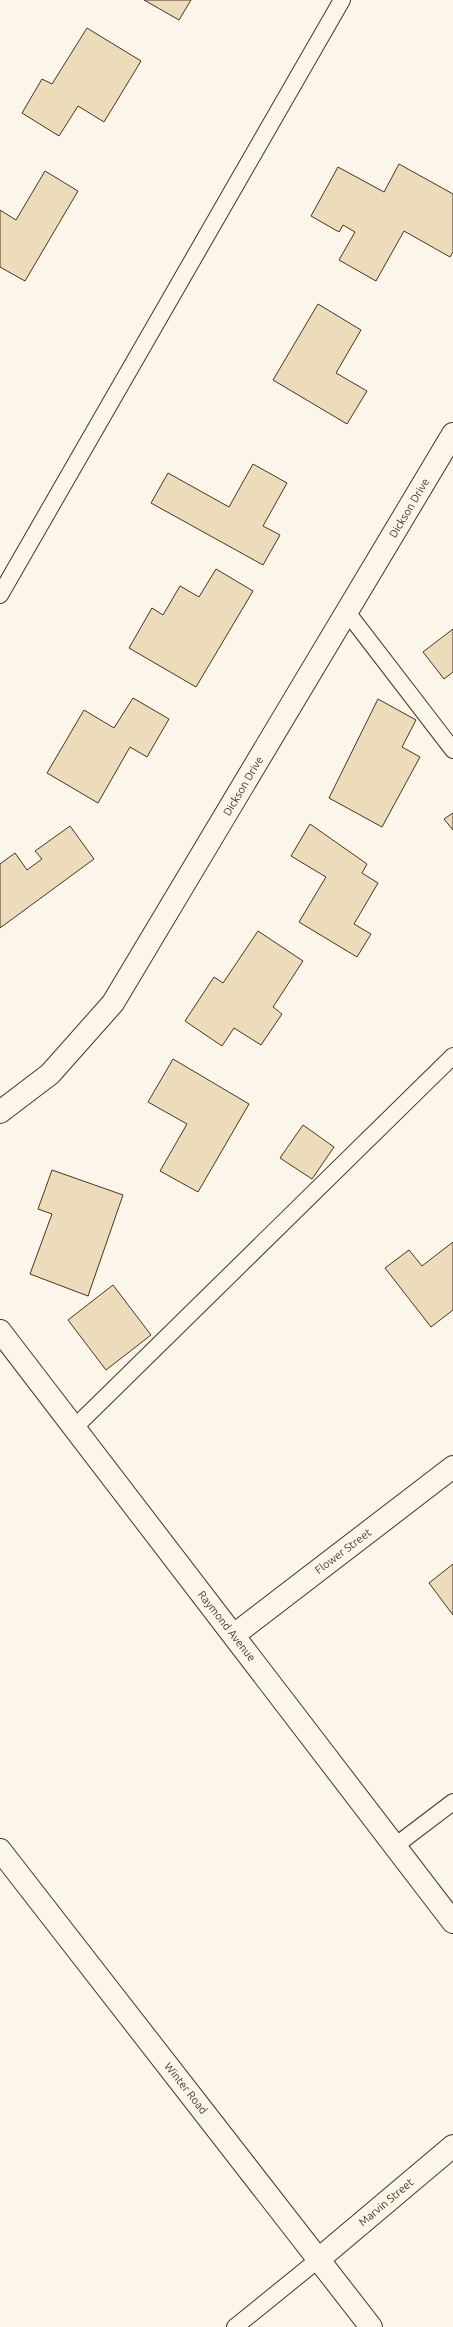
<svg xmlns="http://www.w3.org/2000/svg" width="453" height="2327" viewBox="0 0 453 2327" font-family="Ubuntu,sans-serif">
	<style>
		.building { fill: #ecdcbc; stroke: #4a3520 }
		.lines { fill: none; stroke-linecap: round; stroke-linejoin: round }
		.lane-casing { stroke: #4a3520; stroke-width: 18 }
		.street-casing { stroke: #4a3520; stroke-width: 24 }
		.lane { stroke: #fbf6e9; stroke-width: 16 }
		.street { stroke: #fbf6e9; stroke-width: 22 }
		.labels { text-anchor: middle; stroke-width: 3; stroke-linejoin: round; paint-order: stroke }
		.street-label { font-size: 11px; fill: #4a3520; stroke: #fbf6e9 }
	</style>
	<rect width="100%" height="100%" fill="#fbf6e9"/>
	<g class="building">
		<polygon points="144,0 191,0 179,20"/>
		<polygon points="87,28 141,61 104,122 78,106 59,136 22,113 42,79 52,84"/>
		<polygon points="399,164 453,194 453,252 450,257 404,231 376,281 339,260 355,232 343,225 339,232 311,216 338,167 384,192"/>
		<polygon points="45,171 78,191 25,281 0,267 0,210 16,220"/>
		<polygon points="318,304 361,330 336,373 367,391 347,424 273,380"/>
		<polygon points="253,464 287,483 263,526 280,535 263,565 151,503 168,473 229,507"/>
		<polygon points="216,569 253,591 196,687 129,648 152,608 163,615 180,586 199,597"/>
		<polygon points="453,629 453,672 444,679 423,652"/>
		<polygon points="133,698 169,719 147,757 130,747 98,803 47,773 84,710 114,728"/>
		<polygon points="378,699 416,720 402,747 420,757 382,827 329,798"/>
		<polygon points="453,813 453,830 444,819"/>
		<polygon points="310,824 367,864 362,873 378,883 354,924 371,934 357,957 299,922 326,877 291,856"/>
		<polygon points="70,826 94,859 0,928 0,864 15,853 27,870 42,859 35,851"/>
		<polygon points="258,931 303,961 273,1007 282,1014 261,1045 234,1028 222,1046 185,1021 214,977 223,983"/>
		<polygon points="173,1059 249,1104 198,1192 160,1171 187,1124 148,1102"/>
		<polygon points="303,1125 334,1147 312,1179 280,1158"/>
		<polygon points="52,1170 123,1195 88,1296 30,1274 52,1214 38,1209"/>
		<polygon points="453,1242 453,1310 431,1327 385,1268 409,1250 422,1266"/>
		<polygon points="113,1285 151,1335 106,1370 68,1320"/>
		<polygon points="453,1564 453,1615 429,1583"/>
	</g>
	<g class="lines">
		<g class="lane-casing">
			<g id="lane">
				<polyline points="0,595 342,0"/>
				<polyline points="347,612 453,750"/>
				<polyline points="74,1428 453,1056"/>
				<polyline points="395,1846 453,1802"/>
				<polyline points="235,2327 319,2259"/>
			</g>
		</g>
		<g class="street-casing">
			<g id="street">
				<polyline points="0,1112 50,1074 113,1003 453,434"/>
				<polyline points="0,1331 453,1922"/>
				<polyline points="234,1635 453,1467"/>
				<polyline points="0,1850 371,2327"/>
				<polyline points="319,2259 453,2146"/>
			</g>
		</g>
		<use href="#lane" class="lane"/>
		<use href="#street" class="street"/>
	</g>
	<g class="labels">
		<g class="street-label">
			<text transform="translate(409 508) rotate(-59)" y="4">Dickson Drive</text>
			<text transform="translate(243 786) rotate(-59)" y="4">Dickson Drive</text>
			<text transform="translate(343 1551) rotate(-37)" y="4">Flower Street</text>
			<text transform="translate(227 1626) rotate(52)" y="4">Raymond Avenue</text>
			<text transform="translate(186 2088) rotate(52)" y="4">Winter Road</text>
			<text transform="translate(386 2202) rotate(-40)" y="4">Marvin Street</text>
		</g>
	</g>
</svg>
